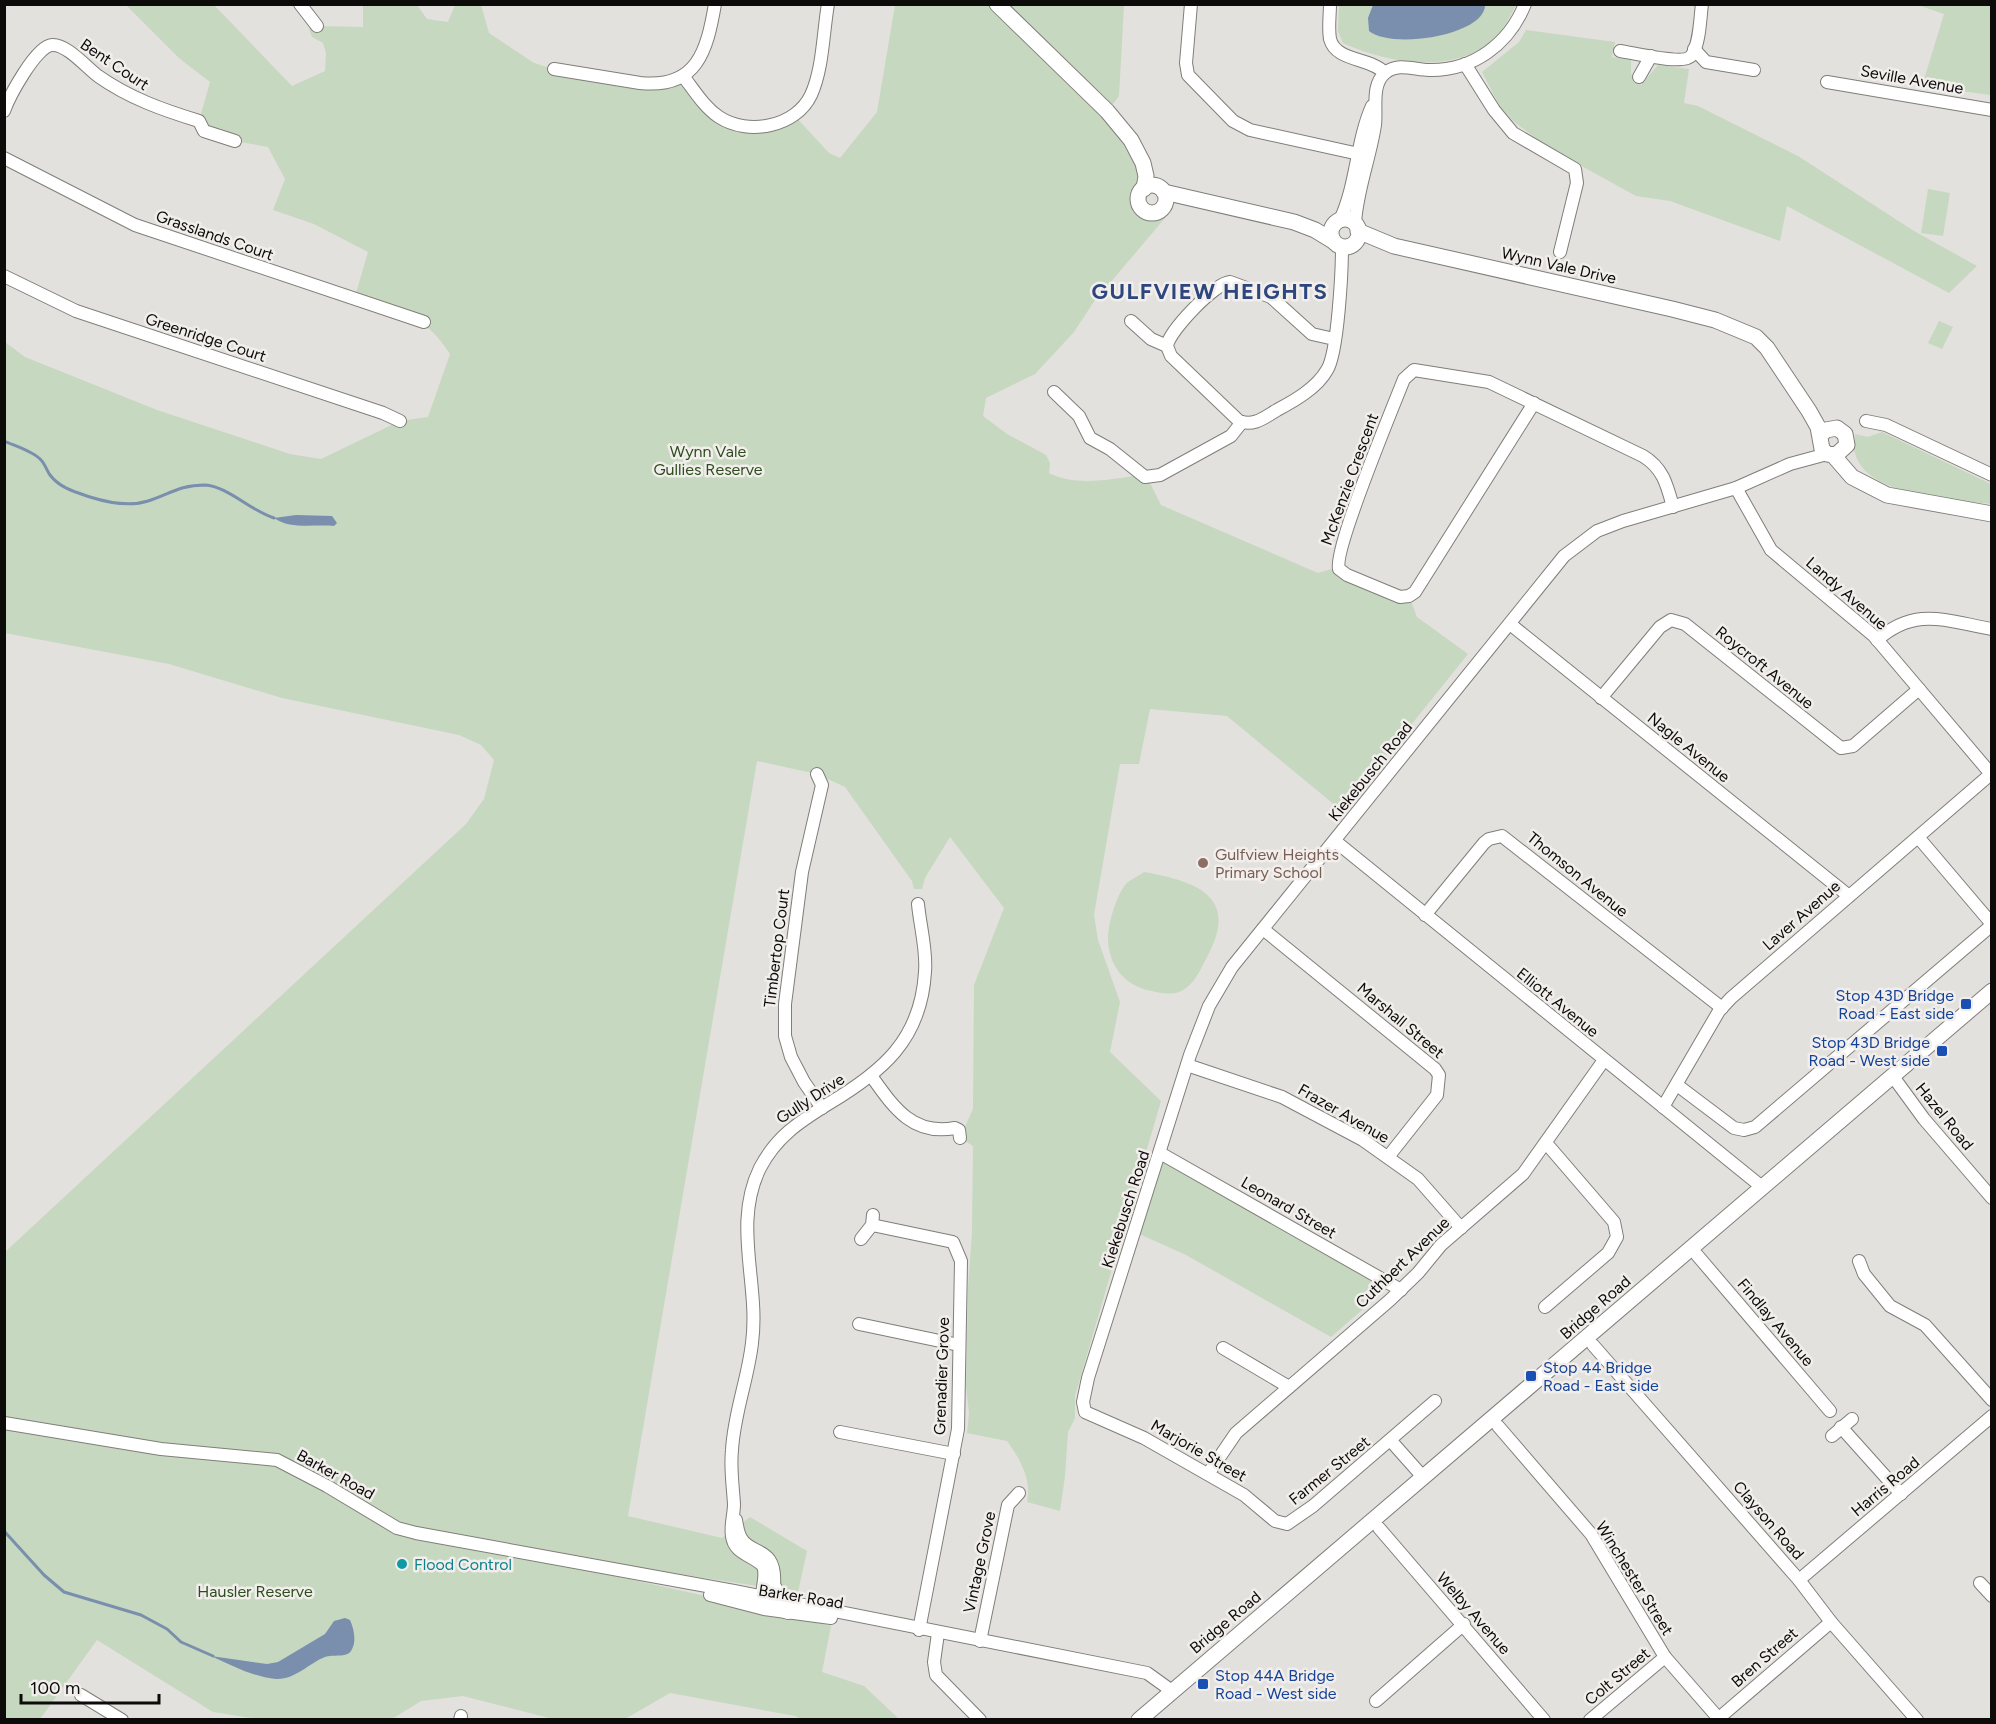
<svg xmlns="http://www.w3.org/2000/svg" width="1996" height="1724" viewBox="0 0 1996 1724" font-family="Figtree,sans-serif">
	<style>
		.green { fill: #c6d8bf }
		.water { fill: #7a8fad }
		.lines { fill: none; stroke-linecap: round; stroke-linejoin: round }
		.stream { stroke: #7a8fad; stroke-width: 3 }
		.minor-casing { stroke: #807e7a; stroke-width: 14 }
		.major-casing { stroke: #807e7a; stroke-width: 17 }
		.minor { stroke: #fff; stroke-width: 12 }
		.major { stroke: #fff; stroke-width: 15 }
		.education-dot { fill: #8d6e63; stroke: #f1eeeb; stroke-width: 2 }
		.transit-dot { fill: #1a4fb4; stroke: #f1eeeb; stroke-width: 2 }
		.culture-dot { fill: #0f9aa8; stroke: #f1eeeb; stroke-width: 2 }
		.labels { text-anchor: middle; stroke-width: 5; stroke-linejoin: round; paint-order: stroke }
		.street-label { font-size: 16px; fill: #0c0b0a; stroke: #f1eeeb }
		.park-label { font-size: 16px; fill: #2d4d1e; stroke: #f1eeeb }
		.education-label { font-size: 16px; fill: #785e54; stroke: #f1eeeb; text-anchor: start }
		.transit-label { font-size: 16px; fill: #164399; stroke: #f1eeeb; text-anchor: end }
		.culture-label { font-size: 16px; fill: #0d838f; stroke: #f1eeeb; text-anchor: start }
		.district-label { font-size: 22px; font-weight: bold; letter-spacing: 1.5px; fill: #2d467e; stroke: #f1eeeb }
	</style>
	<rect width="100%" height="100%" fill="#e3e1dd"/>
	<g class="green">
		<path d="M126,5H214L292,86L325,71L326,53L323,43L312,37L309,29L317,26L363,27V5H417L427,19L448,22L455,5H481L489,33L534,63L554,69L640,83L683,76L705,105L749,126L794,115L829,153L840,158L877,112L895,5H1124L1119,96L1107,112L1131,140L1141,191L1139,196L1140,207L1149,213L1160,211L1166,216L1165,218L1093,303L1074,332L1035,374L986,398L983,416L1007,434L1046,455L1050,463L1049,473C1076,487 1112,479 1140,475L1147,477L1161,505L1318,573L1338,567L1409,596L1417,617L1468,654L1342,811L1227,716L1150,709L1139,764H1120L1094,915L1098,940L1120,1002L1110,1052L1161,1101L1075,1396V1418L1068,1432L1065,1476L1060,1511L1027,1502C1032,1479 1020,1459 1007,1441L967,1433L969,1413L966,1386L968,1288L972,1233L973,1146L960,1138L973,1109L974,985L1004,908L950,837L925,878L922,889H914L912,881L845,787L817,774L757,761L628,1516L722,1538L750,1517L807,1551L798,1592L453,1540L764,1609L831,1626L822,1672L864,1686L899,1719H801L795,1716L670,1693L625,1719H553L463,1696L421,1701L392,1719H258L213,1712L97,1640L40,1719H5V1252L466,824L484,799L494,760L481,745L459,735L282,698L169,664L5,633V342L25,357L157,410L290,454L321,459L400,421L428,417L450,354C424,312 398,314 354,300L368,252L314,224L273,210L285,179L268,147L235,141L199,121L210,82L180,59Z"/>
		<path d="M1339,5H1516C1509,18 1502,33 1490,43C1448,74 1387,63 1343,43L1338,31Z"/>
		<polygon points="1918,5 1991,5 1991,95 1922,86 1944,14"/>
		<polygon points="1526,30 1615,42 1612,57 1631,60 1631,74 1641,85 1658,65 1689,69 1684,103 1698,106 1798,156 1914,231 1977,266 1949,293 1787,206 1780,241 1670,201 1636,196 1549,148 1513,121 1499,105 1482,72 1519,42"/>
		<polygon points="1928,189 1950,193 1943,236 1921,233"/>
		<polygon points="1939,321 1953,327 1942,349 1928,343"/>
		<path d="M1882,432L1991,484V504C1954,499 1866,497 1855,453C1853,448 1855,440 1855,434L1868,437Z"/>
		<path d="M1144,872C1195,881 1241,896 1207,957C1200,970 1194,986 1179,992C1171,995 1159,993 1152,991C1124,986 1108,965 1108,937C1109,921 1116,897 1125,885C1129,880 1139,876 1144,872Z"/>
		<polygon points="1160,1153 1392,1284 1331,1337 1186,1255 1135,1232"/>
	</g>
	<g class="water">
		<path d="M1373,5L1485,4C1487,35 1392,50 1369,31L1368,18Z"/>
		<path d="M296,515L332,516L337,523L334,526C314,524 291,530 274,518Z"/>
		<path d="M345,1618L350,1620C354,1629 357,1642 351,1651C346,1658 333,1654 325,1657C309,1663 295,1680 276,1679C253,1677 231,1665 211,1656L267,1664L278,1662L325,1634L334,1621Z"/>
	</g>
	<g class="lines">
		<g class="stream">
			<path d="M4,441C15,446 33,451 41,460C45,464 47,471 50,475C60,488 75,492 90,497C109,503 129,507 148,501C170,494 179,485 205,485C227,486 251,511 274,518"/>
			<polyline points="4,1531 44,1575 64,1592 141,1615 167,1629 181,1642 213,1656"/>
		</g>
		<g class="minor-casing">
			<g id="minor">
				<polyline points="300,4 317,26"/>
				<polyline points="1191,4 1186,63 1188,75 1233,121 1250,130 1368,156"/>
				<path d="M1330,4C1330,15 1328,28 1330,39C1336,62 1370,57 1385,73"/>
				<polyline points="1694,49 1706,62 1754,70"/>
				<path d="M1620,51C1634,53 1685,66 1692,55C1700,42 1700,19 1702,4"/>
				<polyline points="1465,64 1494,110 1513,133 1575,169 1577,183 1560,252"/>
				<path d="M554,69L640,83C697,89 707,51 715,4"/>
				<path d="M683,76C694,90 704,107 719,117C748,136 796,127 811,95C823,69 823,33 828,4"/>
				<polyline points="1639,77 1651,56"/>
				<polyline points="1827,82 1992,110"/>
				<path d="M4,111C9,97 36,46 52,45C67,44 86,67 98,76C129,98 163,110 199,121L204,131L235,141"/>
				<polyline points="4,158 135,225 424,322"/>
				<path d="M1340,220C1357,184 1356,142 1372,106"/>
				<path d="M1355,223C1357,190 1370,158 1375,125C1377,108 1371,85 1385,73C1398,62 1415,70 1429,70C1473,71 1509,44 1525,4"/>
				<polyline points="4,276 76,311 383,413 400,421"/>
				<polyline points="1131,321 1151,339 1167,346"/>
				<path d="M1334,339L1312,334L1271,297L1230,282C1215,283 1169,331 1167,346L1171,356L1239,421C1254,427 1265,417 1277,410C1294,401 1317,388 1327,370C1338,353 1342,270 1342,247"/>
				<polyline points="1054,392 1079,416 1090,438 1110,449 1145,477 1160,475 1231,436 1242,422"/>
				<path d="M1534,403L1415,592L1409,596L1400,597L1347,575L1339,569C1333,551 1393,407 1404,379L1414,370L1489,382L1643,456C1663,468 1667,485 1673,507"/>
				<polyline points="1866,421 1886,425 1992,475"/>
				<polyline points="1736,488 1771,550 1874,636 1991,774"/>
				<polyline points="1510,624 1849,896"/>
				<path d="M1877,640C1916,606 1945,621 1992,629"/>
				<polyline points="1601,698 1660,627 1671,620 1685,624 1841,748 1853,746 1919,689"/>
				<polyline points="817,774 822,785 802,872 785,1004 785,1036 791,1057 804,1082 822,1108"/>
				<polyline points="1918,837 1992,924"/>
				<polyline points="1335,841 1762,1187"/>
				<polyline points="1425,915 1484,843 1489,839 1502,836 1722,1008"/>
				<polyline points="1263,929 1435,1069 1439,1075 1437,1095 1388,1157"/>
				<polyline points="1187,1065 1282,1097 1363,1140 1418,1179 1461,1228"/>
				<path d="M872,1077C894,1108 913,1136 955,1128L959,1130L960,1138"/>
				<polyline points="1897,1082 1924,1119 1992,1198"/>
				<polyline points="1677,1085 1734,1128 1744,1130 1755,1127 1992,925"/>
				<polyline points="1663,1107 1719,1011 1731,998 1992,773"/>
				<polyline points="1160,1153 1401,1290"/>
				<polyline points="872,1225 953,1242 961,1261 958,1429 919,1630"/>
				<polyline points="861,1239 872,1225 873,1215"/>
				<polyline points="1697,1255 1830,1411"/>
				<polyline points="1859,1261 1864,1274 1890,1306 1925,1325 1992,1400"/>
				<polyline points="1545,1307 1608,1253 1617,1237 1614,1222 1546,1143"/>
				<polyline points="859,1324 959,1345"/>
				<polyline points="1593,1345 1799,1580 1831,1622 1917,1720"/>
				<polyline points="1223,1348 1289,1387"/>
				<polyline points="1435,1401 1313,1506 1287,1524 1275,1521 1244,1495 1144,1438 1085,1412 1083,1402 1088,1378 1190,1055 1209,1006 1232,967 1564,556 1597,531 1623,521 1736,488 1790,464 1827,454"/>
				<polyline points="4,1423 161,1449 277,1460 327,1486 397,1528 416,1533 734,1591 1147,1673 1172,1691"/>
				<polyline points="1498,1426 1591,1534 1665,1657 1720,1720"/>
				<polyline points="1841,1427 1901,1494"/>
				<polyline points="840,1432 954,1454"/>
				<polyline points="1832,1436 1852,1419"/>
				<polyline points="1391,1441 1423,1477"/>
				<polyline points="1208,1474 1236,1433 1390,1300 1418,1273 1441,1245 1523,1174 1604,1060"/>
				<path d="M736,1520C737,1526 738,1533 741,1538C750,1556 777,1545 774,1585L779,1593L792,1600"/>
				<polyline points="1379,1528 1544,1720"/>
				<polyline points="1799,1580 1992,1416"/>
				<polyline points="1980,1583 1992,1596"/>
				<polyline points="710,1595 764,1609 831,1618"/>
				<path d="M788,1613L763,1604C759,1591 768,1578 763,1566C753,1555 734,1554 732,1536C730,1526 734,1515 734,1504C733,1487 730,1468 732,1450C734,1413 748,1379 752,1343C760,1284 732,1225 760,1168C776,1137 799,1122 828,1104C882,1072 921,1040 925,972C927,950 920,926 918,904"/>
				<polyline points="938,1633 934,1662 936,1675 980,1720"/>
				<polyline points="980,1641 1008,1505 1019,1493"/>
				<polyline points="81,1695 122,1720"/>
				<polyline points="1376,1701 1464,1624"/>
				<polyline points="1719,1718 1831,1622"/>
				<polyline points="460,1720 461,1716"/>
				<polyline points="1590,1720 1665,1657"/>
			</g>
		</g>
		<g class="major-casing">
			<g id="major">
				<polyline points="997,4 1107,111 1131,140 1143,163 1146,176 1144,189"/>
				<circle cx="1152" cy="199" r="14"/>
				<polyline points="1164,192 1294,222 1315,230 1333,241"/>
				<circle cx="1345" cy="233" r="14"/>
				<polyline points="1358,231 1394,246 1672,309 1715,320 1756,337 1767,348 1809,411 1818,427 1822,449 1827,454 1836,455 1847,445 1845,434 1837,428 1826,430 1820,436"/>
				<polyline points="1833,455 1852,477 1887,495 1992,514"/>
				<polyline points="1139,1720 1992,991"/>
			</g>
		</g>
		<use href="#minor" class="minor"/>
		<use href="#major" class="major"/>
	</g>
	<circle class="education-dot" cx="1203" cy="863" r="6"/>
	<g class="transit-dot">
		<rect x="1960" y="998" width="12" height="12" rx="3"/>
		<rect x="1936" y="1045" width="12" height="12" rx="3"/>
		<rect x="1525" y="1370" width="12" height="12" rx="3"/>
		<rect x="1197" y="1678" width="12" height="12" rx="3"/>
	</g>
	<circle class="culture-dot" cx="402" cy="1564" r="6"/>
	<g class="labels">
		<g class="street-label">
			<text transform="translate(115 64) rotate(34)" y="6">Bent Court</text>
			<text transform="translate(1912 79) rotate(10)" y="6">Seville Avenue</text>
			<text transform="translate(215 235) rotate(19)" y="6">Grasslands Court</text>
			<text transform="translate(1559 265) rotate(13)" y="6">Wynn Vale Drive</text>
			<text transform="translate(206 337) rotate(18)" y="6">Greenridge Court</text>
			<text transform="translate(1349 479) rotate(-70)" y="6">McKenzie Crescent</text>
			<text transform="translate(1847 593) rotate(41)" y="6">Landy Avenue</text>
			<text transform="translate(1765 667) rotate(39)" y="6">Roycroft Avenue</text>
			<text transform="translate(1689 747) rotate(39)" y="6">Nagle Avenue</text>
			<text transform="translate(1370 771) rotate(-51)" y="6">Kiekebusch Road</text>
			<text transform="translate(1578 874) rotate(39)" y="6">Thomson Avenue</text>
			<text transform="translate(1801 915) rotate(-41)" y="6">Laver Avenue</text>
			<text transform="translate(776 948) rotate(-83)" y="6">Timbertop Court</text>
			<text transform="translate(1558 1002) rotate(39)" y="6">Elliott Avenue</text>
			<text transform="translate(1401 1020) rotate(40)" y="6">Marshall Street</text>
			<text transform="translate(810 1098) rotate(-33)" y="6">Gully Drive</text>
			<text transform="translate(1344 1113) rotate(30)" y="6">Frazer Avenue</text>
			<text transform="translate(1945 1116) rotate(51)" y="6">Hazel Road</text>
			<text transform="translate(1289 1207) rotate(30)" y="6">Leonard Street</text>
			<text transform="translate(1125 1209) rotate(-72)" y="6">Kiekebusch Road</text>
			<text transform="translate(1402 1262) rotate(-44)" y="6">Cuthbert Avenue</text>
			<text transform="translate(1595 1307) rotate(-41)" y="6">Bridge Road</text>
			<text transform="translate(1776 1322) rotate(50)" y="6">Findlay Avenue</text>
			<text transform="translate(941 1376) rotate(-88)" y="6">Grenadier Grove</text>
			<text transform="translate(1199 1450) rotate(30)" y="6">Marjorie Street</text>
			<text transform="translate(1329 1470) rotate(-39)" y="6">Farmer Street</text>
			<text transform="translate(336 1474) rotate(29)" y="6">Barker Road</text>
			<text transform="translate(1885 1486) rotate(-40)" y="6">Harris Road</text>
			<text transform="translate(1769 1520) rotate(49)" y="6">Clayson Road</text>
			<text transform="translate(979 1562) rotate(-78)" y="6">Vintage Grove</text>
			<text transform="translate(1635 1578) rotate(58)" y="6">Winchester Street</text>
			<text transform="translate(801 1596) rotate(9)" y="6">Barker Road</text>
			<text transform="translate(1474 1613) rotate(49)" y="6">Welby Avenue</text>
			<text transform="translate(1225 1622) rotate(-40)" y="6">Bridge Road</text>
			<text transform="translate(1764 1657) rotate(-41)" y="6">Bren Street</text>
			<text transform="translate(1617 1676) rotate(-40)" y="6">Colt Street</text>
		</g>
		<g class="park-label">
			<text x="708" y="457">Wynn Vale<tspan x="708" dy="18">Gullies Reserve</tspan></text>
			<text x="255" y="1597">Hausler Reserve</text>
		</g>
		<g class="education-label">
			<text x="1215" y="860">Gulfview Heights<tspan x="1215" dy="18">Primary School</tspan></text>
		</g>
		<g class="transit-label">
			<text x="1954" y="1001">Stop 43D Bridge<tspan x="1954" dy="18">Road - East side</tspan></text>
			<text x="1930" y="1048">Stop 43D Bridge<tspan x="1930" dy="18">Road - West side</tspan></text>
			<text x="1543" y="1373" text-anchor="start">Stop 44 Bridge<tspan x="1543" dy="18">Road - East side</tspan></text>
			<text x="1215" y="1681" text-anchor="start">Stop 44A Bridge<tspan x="1215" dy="18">Road - West side</tspan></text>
		</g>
		<g class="culture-label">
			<text x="414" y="1570">Flood Control</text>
		</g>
		<g class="district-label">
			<text x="1210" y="299">GULFVIEW HEIGHTS</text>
		</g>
	</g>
	<rect width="1996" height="1724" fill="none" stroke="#0c0b0a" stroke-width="12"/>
	<path d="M21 1694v9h138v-9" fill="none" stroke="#0c0b0a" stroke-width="3"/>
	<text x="30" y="1694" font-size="18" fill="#0c0b0a" stroke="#f1eeeb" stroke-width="4.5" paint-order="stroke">100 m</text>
</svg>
